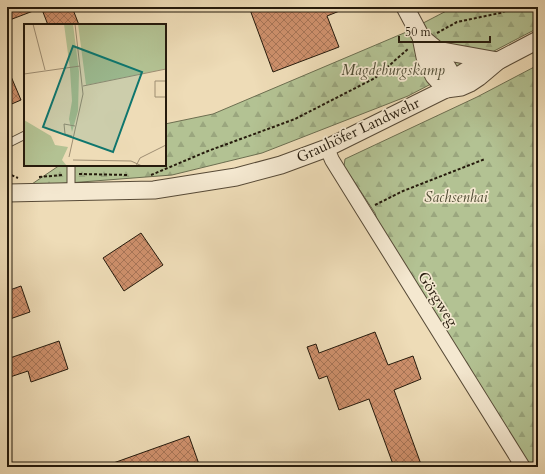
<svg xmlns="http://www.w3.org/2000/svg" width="545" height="474" viewBox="0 0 545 474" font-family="Cardo,serif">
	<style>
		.forest { fill: url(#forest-firs); stroke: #6c6e50 }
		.building { fill: url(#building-cross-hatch); stroke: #251a0c }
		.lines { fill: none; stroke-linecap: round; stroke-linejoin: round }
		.service-casing { stroke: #574a37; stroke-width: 9 }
		.minor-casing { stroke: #574a37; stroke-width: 16 }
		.tertiary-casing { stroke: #574a37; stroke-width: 19 }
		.path { stroke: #251a0c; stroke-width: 2; stroke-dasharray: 3 2; stroke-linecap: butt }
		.service { stroke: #f4e8d0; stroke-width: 7 }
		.minor { stroke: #f4e8d0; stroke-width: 14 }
		.tertiary { stroke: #f4e8d0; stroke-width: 17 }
		.labels { text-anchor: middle; stroke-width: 3.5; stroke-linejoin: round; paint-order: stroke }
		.park-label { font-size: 15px; font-style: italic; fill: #504c34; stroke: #f4e8d0 }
		.street-label { font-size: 15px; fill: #251a0c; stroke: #f4e8d0 }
		.inset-road { fill: none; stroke: #9e8e73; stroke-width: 1 }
		.view { fill: #0f766e; fill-opacity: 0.15; stroke: #0f766e; stroke-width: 2 }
		.inset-edge { fill: none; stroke: #251a0c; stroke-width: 2 }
	</style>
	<defs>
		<pattern id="forest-firs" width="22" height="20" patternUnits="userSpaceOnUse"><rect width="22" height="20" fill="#b3c293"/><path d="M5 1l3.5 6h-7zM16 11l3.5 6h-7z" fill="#9aa67e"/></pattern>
		<pattern id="building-cross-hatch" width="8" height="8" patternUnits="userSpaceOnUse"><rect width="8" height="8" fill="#ce906c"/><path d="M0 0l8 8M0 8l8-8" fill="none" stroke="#a77557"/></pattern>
	</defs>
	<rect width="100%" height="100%" fill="#eedcb7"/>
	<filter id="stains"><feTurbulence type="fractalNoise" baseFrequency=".005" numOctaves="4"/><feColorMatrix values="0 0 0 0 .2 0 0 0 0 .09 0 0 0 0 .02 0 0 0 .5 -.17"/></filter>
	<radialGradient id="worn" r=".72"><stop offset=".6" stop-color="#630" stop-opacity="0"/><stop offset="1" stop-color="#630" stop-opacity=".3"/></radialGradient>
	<g class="forest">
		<polygon points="454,7 538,7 538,28 408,96 262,153 172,175 29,186 60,165 165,165 165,124 213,114 404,33"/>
		<polygon points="538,65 538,467 525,467 379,226 375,213 344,166 345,159 477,97"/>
	</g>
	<g class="building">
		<polygon points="7,7 41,7 41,8 7,21"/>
		<polygon points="41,7 72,7 79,25 48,25"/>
		<polygon points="249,7 347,7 347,8 327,16 339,47 273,72"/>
		<polygon points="7,67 21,100 7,106"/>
		<polygon points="141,233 163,265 124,291 103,258"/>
		<polygon points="21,286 30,312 7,320 7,291"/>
		<polygon points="375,332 388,365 413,356 421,379 394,390 422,467 394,467 369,399 339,410 327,376 319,379 307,347 316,344 319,353"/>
		<polygon points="59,341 68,369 31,382 28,371 7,378 7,359"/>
		<polygon points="189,436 200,467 106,467 105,466"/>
	</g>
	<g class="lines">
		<g class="service-casing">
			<g id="service">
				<polyline points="7,144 25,135"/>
				<polyline points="71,192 71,165"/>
			</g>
		</g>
		<g class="minor-casing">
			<polyline id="minor" points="327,148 332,160 363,210 523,467"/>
		</g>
		<g class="tertiary-casing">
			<g id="tertiary">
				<polyline points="405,7 421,37 425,57 434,76 446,89"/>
				<polyline points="421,37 437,50 450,72 446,89"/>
				<polyline points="437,50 498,61"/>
				<path d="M446,89C461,71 470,67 493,62"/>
				<polyline points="7,193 154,190 236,177 281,165 327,148 446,89 461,87 470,83 479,77 498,61 538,40"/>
			</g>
		</g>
		<g class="path">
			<polyline points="437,33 457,22 500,13 516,7"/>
			<polyline points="7,173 18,178"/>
			<polyline points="79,174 129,175"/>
			<polyline points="151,175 208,151 295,119 375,78 409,48"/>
			<polyline points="39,177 63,175"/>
			<polyline points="375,205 403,191 485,159"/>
		</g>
		<use href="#service" class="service"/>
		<use href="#minor" class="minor"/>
		<use href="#tertiary" class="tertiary"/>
	</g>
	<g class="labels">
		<g class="park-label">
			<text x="393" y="75">Magdeburgskamp</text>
			<text x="456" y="202">Sachsenhai</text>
		</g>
		<g class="street-label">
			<text transform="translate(358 130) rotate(-25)" y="5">Grauhöfer Landwehr</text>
			<text transform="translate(438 299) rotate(58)" y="5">Görgweg</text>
		</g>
	</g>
	<g transform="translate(24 24)">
		<rect width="142" height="142" fill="#eedcb7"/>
		<path d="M0,96L27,112L31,121L44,123L38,136L43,142H0Z" fill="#b3c293"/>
		<path d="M40,0H49L55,48L54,87L48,108L45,95L48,77L46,45ZM54,0H142V45L62,61Z" fill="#b3c293"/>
		<path class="inset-road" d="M9,0L21,46M0,50L56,42M142,57H131V73H142M59,62L142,45M48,112L41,110L40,100L51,102M45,133L59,70L51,0M49,136L107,137L118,142M112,142L116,134L142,121"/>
		<path class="view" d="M49,22L118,48L89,128L19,103Z"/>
		<rect width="142" height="142" class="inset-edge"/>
	</g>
	<rect width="545" height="474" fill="none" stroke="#eedcb7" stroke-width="24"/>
	<rect x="8" y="8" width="529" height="458" fill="none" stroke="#251a0c" stroke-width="2"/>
	<rect x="12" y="12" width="521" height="450" fill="none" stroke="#251a0c"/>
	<path d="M399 36v6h91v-6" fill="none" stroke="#251a0c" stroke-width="2"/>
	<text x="405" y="36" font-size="12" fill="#251a0c" stroke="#f4e8d0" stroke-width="3" paint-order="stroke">50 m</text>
	<rect width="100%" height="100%" filter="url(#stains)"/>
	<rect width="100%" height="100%" fill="url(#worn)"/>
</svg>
